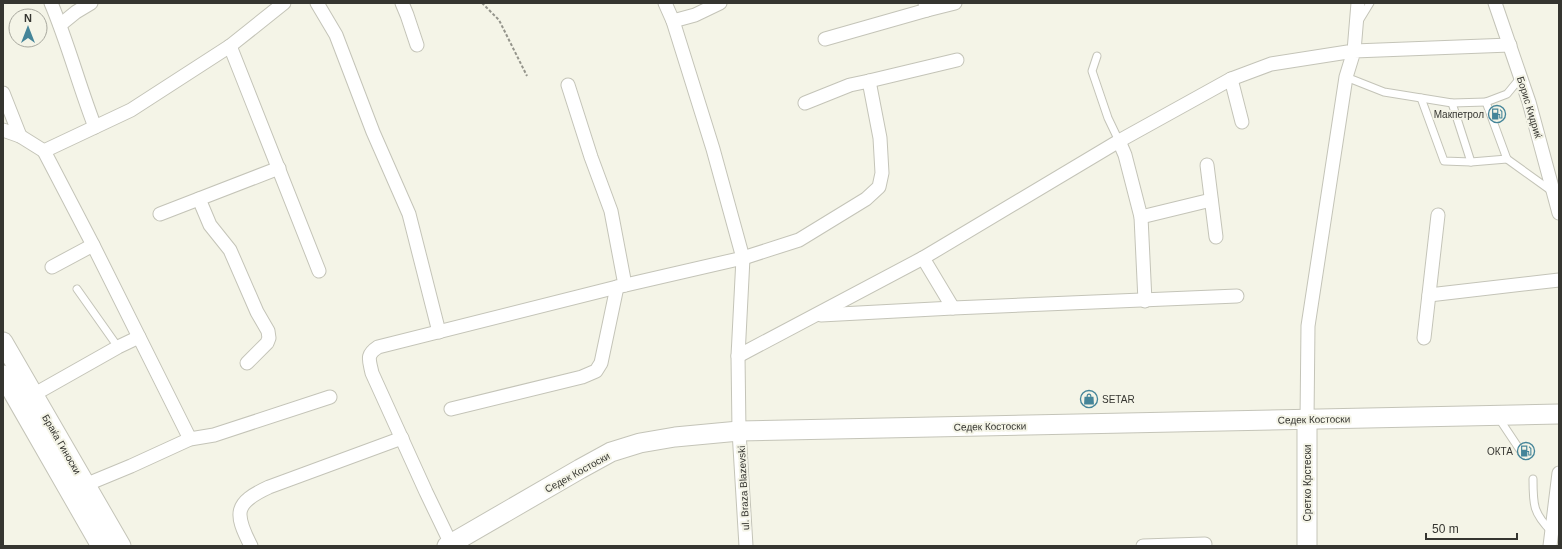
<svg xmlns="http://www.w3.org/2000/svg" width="1562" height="549" viewBox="0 0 1562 549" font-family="Helvetica,sans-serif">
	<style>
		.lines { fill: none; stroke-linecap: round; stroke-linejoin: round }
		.lane-casing { stroke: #c4c4b8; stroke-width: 9 }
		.street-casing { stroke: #c4c4b8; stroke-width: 15 }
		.secondary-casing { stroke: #c4c4b8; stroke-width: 21 }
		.path { stroke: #94948b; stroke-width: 2; stroke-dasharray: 3 2; stroke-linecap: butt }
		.lane { stroke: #fff; stroke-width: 7 }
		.street { stroke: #fff; stroke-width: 13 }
		.secondary { stroke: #fff; stroke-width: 19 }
		.labels { text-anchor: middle; stroke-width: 4; stroke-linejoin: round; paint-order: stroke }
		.street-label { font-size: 10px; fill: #353530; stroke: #f4f4e7 }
		.poi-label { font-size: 10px; fill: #353530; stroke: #f4f4e7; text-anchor: end }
	</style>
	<rect width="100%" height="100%" fill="#f4f4e7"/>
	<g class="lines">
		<g class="lane-casing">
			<g id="lane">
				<polyline points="1359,21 1370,3"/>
				<polyline points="1097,56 1092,71 1108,118 1119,141"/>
				<polyline points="1346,77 1384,92 1452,103 1486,102"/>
				<polyline points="1521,77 1507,94 1486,102 1507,159 1553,192"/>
				<polyline points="1421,98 1444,161 1471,162 1507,159"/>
				<polyline points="1452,103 1471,162"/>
				<polyline points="77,289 118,347"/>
				<polyline points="1498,417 1522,453"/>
				<path d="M1533,479C1533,505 1533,513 1552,532"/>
			</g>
		</g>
		<g class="street-casing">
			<g id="street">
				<path d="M51,3C68,43 79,86 95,127"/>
				<polyline points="317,3 336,35 373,132 409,214 439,332"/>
				<polyline points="402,3 407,15 417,45"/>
				<polyline points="665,3 673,21 713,149 743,258 738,356 739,431 746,546"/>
				<polyline points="925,3 927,10 955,3"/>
				<polyline points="1495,3 1529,102 1559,213"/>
				<polyline points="673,21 695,15 720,3"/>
				<polyline points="60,25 76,12 91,3"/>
				<polyline points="825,39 927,10"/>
				<polyline points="230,46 319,271"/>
				<polyline points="1231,79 1242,122"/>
				<polyline points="869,81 957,60"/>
				<polyline points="568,85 591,157 611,211 625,285"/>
				<polyline points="3,93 20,136"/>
				<polyline points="3,130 20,136 44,151 131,110 230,46 284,3"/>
				<polyline points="1119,141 1125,155 1141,217 1145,301"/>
				<polyline points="44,151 93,245 190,439"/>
				<polyline points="1207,165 1216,237"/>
				<polyline points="199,199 210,225 230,250 257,312 268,331 269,338 267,343 247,363"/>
				<polyline points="160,214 279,168"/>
				<polyline points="1141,217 1211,200"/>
				<polyline points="923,258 953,308 1237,296"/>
				<polyline points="52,267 93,245"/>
				<polyline points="1429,295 1559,280"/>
				<polyline points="821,315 953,308"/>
				<polyline points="1424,338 1438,215"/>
				<polyline points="738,356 923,258 1119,141 1231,79 1271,64 1354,51 1358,3"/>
				<polyline points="33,395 118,347 139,337"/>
				<polyline points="451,409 582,377 596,371 601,363 617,287"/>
				<polyline points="1307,419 1308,326 1346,77 1354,51 1510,45"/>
				<polyline points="85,485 131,466 190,439 214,435 330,397"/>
				<path d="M451,544L426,492L372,373C369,359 366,355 378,347L617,287L743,258L799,240L866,199L879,187L882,173L880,138L869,81L850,85L805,103"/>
				<path d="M251,546C234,513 234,503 269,487L402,438"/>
				<polyline points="1143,546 1205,544"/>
				<polyline points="1550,546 1559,473"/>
			</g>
		</g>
		<g class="secondary-casing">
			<g id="secondary">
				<polyline points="3,342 121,546"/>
				<polyline points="3,375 101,546"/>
				<polyline points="1307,419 1307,546"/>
				<polyline points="447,546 580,469 611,452 640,443 675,437 739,431 1559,414"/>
			</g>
		</g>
		<polyline class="path" points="482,3 499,20 527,76"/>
		<use href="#lane" class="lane"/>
		<use href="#street" class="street"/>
		<use href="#secondary" class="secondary"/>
	</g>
	<defs>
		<g id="fuel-ring" transform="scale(0.9)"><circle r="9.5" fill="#f4f4e7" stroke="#458599" stroke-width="1.5"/><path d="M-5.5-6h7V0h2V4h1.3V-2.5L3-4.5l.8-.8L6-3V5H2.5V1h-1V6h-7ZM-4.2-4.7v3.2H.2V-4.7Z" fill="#458599"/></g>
		<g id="shop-ring" transform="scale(0.9)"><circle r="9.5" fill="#f4f4e7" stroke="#458599" stroke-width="1.5"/><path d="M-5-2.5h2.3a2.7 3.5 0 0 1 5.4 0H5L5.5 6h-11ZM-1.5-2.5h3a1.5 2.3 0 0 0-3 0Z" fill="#458599"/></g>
	</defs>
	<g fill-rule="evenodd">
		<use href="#fuel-ring" x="1497" y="114"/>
		<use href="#shop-ring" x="1089" y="399"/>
		<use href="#fuel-ring" x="1526" y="451"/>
	</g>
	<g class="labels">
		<g class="street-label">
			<text transform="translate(1530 107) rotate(73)" y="4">Борис Кидриќ</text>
			<text transform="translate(1314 419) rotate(-1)" y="4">Седек Костоски</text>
			<text transform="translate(990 426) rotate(-1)" y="4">Седек Костоски</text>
			<text transform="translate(62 444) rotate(60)" y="4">Браќа Гиноски</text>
			<text transform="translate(577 472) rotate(-29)" y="4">Седек Костоски</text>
			<text transform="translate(1307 483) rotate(-90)" y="4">Сретко Крстески</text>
			<text transform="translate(743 488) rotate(-93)" y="4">ul. Braza Blazevski</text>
		</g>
		<g class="poi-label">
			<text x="1484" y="118">Макпетрол</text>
			<text x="1102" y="403" text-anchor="start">SETAR</text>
			<text x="1513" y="455">ОКТА</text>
		</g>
	</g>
	<rect width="1562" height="549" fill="none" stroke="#353530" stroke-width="8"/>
	<g transform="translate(28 28)"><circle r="19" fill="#f4f4e7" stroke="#a8a89e"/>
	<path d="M0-3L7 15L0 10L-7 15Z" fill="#458599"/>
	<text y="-6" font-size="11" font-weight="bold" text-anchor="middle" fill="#353530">N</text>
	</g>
	<path d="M1426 533v6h91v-6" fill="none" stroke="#353530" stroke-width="2"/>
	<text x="1432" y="533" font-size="12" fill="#353530" stroke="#f4f4e7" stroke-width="3" paint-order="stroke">50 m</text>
</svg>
